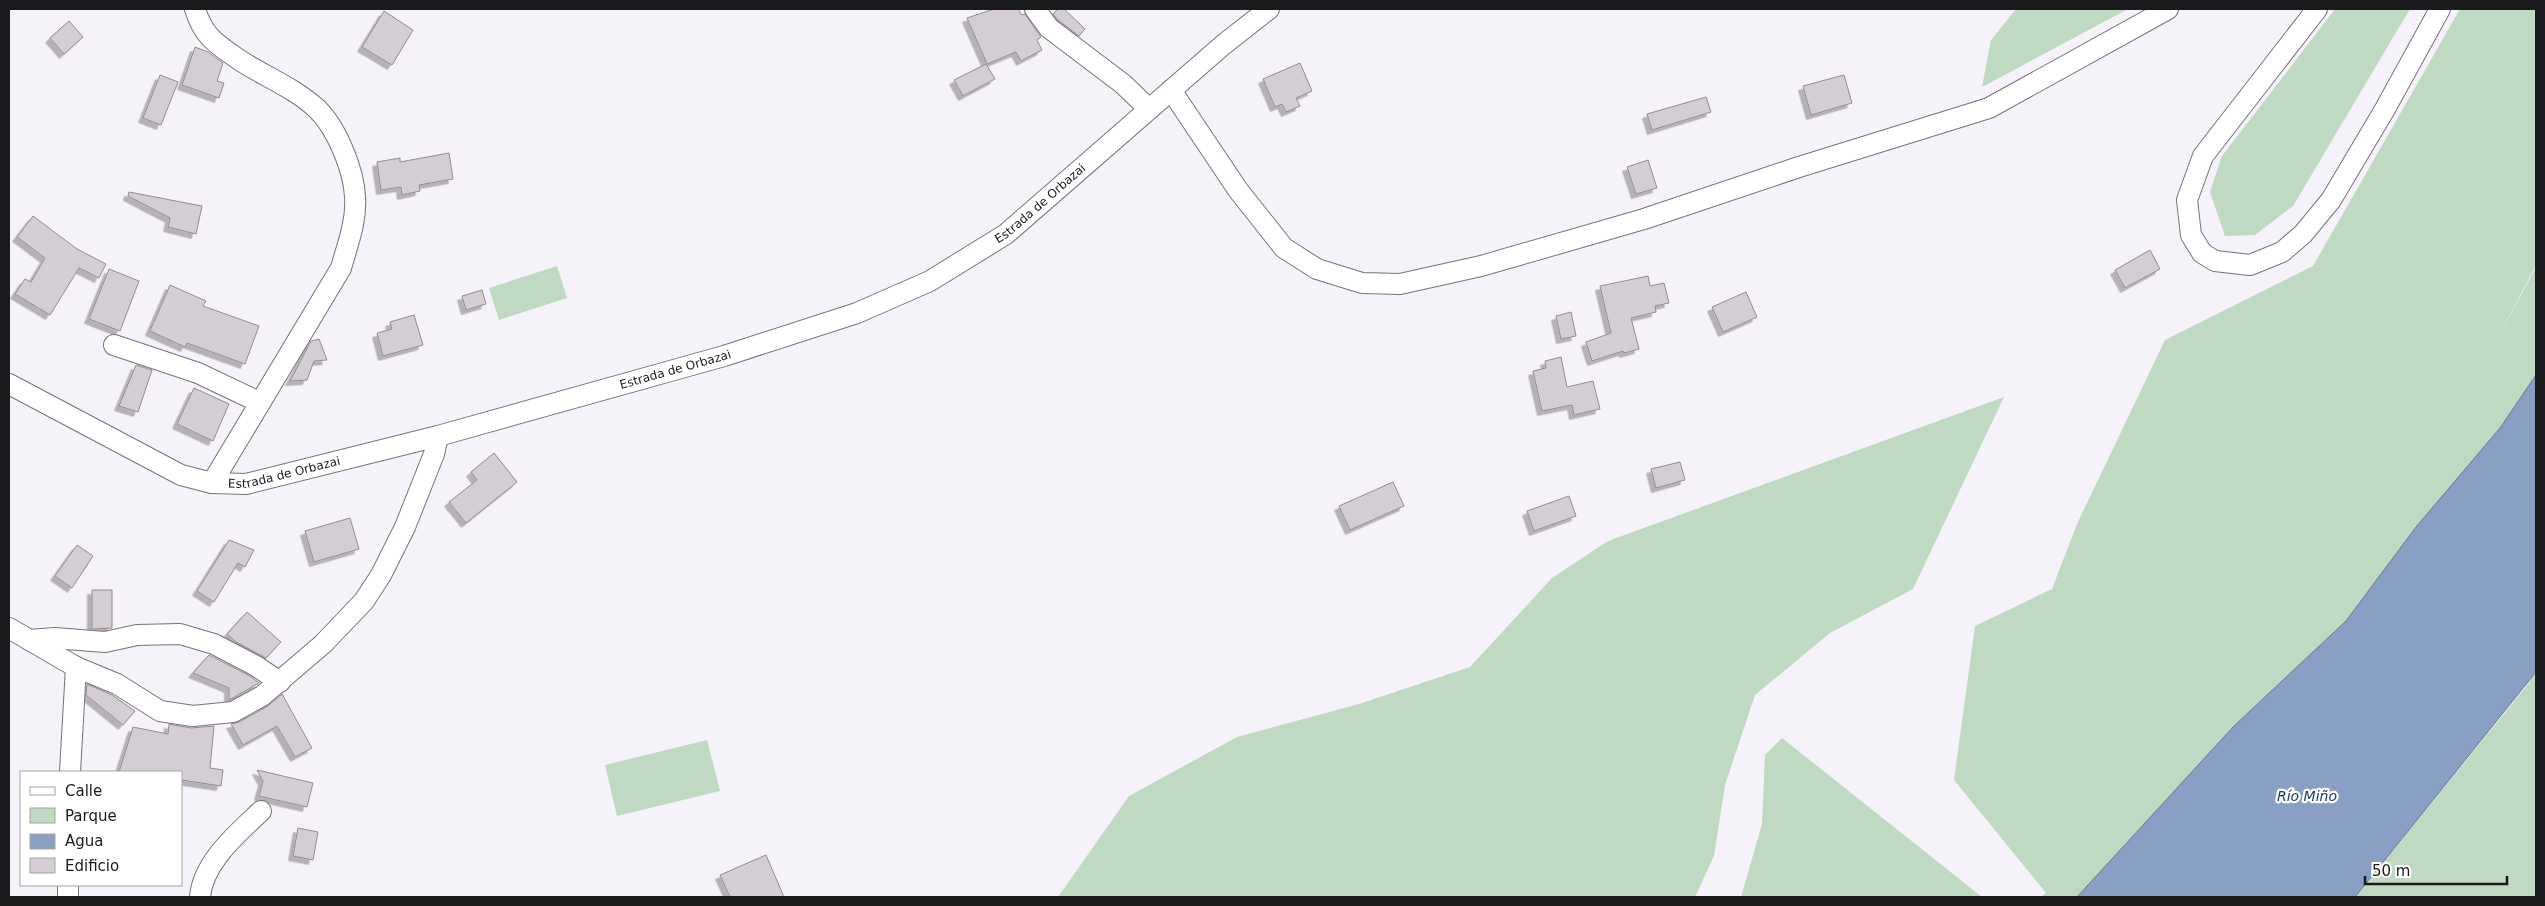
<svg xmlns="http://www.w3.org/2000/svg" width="2545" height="906" viewBox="0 0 2545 906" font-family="'DejaVu Sans',sans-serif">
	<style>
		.green { fill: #c0d9c2 }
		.water { fill: #899fc4; stroke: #687792 }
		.building { fill: #d4ced4; stroke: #918c91; filter: url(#shadow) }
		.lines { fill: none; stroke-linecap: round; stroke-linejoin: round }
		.minor-casing { stroke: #757379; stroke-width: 22 }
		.minor { stroke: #fff; stroke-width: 20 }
		.labels { text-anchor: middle; stroke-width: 4.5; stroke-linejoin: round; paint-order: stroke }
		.street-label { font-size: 12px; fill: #1a191c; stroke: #fff }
		.water-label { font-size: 14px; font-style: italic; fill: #1d3868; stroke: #fff }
	</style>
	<defs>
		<filter id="shadow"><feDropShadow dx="-4.5" dy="4.5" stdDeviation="0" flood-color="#0004"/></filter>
	</defs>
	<rect width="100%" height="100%" fill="#f5f2f9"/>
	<g class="green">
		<polygon points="2016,9 2128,9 1982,87 1991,40"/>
		<polygon points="2335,9 2410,9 2293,206 2255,235 2225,236 2210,192 2222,156"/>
		<polygon points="2460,9 2536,9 2536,265 2493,347 2536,267 2536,375 2500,428 2416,527 2346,621 2234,726 2077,897 2041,897 2046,893 1954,780 1975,626 2052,589 2077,524 2165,340 2313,266"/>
		<polygon points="557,266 567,298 499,320 489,288"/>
		<polygon points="2004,397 1913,589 1830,633 1755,695 1725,785 1714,856 1695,897 1058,897 1129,796 1237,737 1359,704 1470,667 1552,578 1608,541"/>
		<polygon points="2536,672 2536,897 2355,897 2525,688"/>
		<polygon points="1782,738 1982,897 1741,897 1762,824 1765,755"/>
		<polygon points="707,740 720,791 617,816 605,765"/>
	</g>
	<polygon class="water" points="2536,375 2536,672 2355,897 2077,897 2234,726 2346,621 2416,527 2500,428"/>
	<g class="building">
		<polygon points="994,9 1018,9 1022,15 1025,14 1041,37 1037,40 1042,50 1021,61 1016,52 987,64 967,18"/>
		<polygon points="1058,9 1064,9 1085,29 1079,36 1058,20 1053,14"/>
		<polygon points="384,11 413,30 392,65 362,47"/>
		<polygon points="69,21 83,37 64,54 50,38"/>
		<polygon points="195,47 208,52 223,63 217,81 224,83 219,98 182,85"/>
		<polygon points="1300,63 1312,91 1296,98 1300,106 1286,112 1282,104 1275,107 1263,79"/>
		<polygon points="986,64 995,79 963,96 954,80"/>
		<polygon points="160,75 178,82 161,125 143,118"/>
		<polygon points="1844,75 1852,103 1811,115 1803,86"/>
		<polygon points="1706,97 1711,112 1652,130 1647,114"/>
		<polygon points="449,153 453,179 419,185 420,191 402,195 401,187 381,190 377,162 400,158 400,162"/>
		<polygon points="1648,160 1657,188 1636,194 1627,167"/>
		<polygon points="129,192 202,206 196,234 168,227 170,218 128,196"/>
		<polygon points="33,216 77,249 106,264 99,278 79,268 50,315 15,294 25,279 31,282 45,258 17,237"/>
		<polygon points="2150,250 2160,269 2125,288 2115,270"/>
		<polygon points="109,269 139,281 120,331 89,319"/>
		<polygon points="1648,276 1650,286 1664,283 1669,303 1655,306 1656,312 1631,318 1639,349 1624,353 1623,351 1592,361 1586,342 1611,333 1600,286"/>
		<polygon points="170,285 206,301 203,306 259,326 245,364 187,343 185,347 150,331"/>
		<polygon points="482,290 486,304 466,310 462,296"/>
		<polygon points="1746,292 1757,317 1723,332 1712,307"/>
		<polygon points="1571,312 1576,336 1561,339 1556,316"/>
		<polygon points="414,315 423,345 383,356 377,333 392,329 390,322"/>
		<polygon points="319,339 327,360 314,361 307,380 290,381 311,341"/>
		<polygon points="1561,357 1567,387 1593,381 1600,409 1574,415 1572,405 1542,411 1533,371 1546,368 1545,361"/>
		<polygon points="136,365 152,370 138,412 119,406"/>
		<polygon points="194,388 229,404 213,441 177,424"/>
		<polygon points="494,453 517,482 466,523 449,502 477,480 471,472"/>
		<polygon points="1680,462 1685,480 1656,488 1651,469"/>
		<polygon points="1393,482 1404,506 1350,530 1339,506"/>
		<polygon points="1569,496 1576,516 1534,531 1527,511"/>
		<polygon points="350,518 359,549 314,562 305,531"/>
		<polygon points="229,540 254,550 245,567 238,563 214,602 197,591"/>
		<polygon points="77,545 93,556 72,588 55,576"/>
		<polygon points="92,590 112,590 112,628 92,629"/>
		<polygon points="247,612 281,642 266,658 236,642 227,634"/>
		<polygon points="209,655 250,676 259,683 229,700 229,688 193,673"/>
		<polygon points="87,684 112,695 135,711 123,725 86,695"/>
		<polygon points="282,694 312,748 295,757 277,726 243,745 231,724 239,722 268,706"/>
		<polygon points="169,724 191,728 214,726 210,768 223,770 221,786 181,780 181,772 119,772 133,727 168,734"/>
		<polygon points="257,770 313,783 307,807 259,796 263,781"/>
		<polygon points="298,828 318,832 313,860 293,856"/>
		<polygon points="766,855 784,897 730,897 720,875"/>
	</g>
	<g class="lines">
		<g class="minor-casing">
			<g id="minor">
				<path d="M195,9C204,38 217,44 241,61C266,77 294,88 316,108C336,126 354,170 355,197C357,221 347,246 341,268L212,483"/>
				<polyline points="1035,9 1049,28 1123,84 1149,109"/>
				<polyline points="2317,9 2203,156 2187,200 2191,235 2202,253 2215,261 2250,265 2282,252 2303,234 2331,200 2385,109 2440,9"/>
				<polyline points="1171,90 1238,190 1284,248 1317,269 1362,283 1400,284 1481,266 1644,219 1799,167 1989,108 2168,9"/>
				<polyline points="114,345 198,373 259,402"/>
				<path id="s1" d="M9,384L181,475L212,483L246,484L438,436L724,356L857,313L930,281L1006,234L1223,45L1269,9"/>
				<polyline points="9,628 76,667 70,772"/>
				<polyline points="29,640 55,638 105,642 137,635 180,634 214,644 256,666 280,682"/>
				<polyline points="76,667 117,684 160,711 193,716 233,712 262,696 323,644 364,601 381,575 405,527 434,454 438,436"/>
				<polyline points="68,885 68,897"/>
				<path d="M200,897C203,862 237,834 261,811"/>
			</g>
		</g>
		<use href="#minor" class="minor"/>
	</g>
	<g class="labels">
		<g class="street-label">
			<text dy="4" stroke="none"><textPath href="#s1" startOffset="1110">Estrada de Orbazai</textPath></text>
			<text dy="4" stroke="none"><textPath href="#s1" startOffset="705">Estrada de Orbazai</textPath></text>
			<text dy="4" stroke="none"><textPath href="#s1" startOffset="300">Estrada de Orbazai</textPath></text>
		</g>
		<g class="water-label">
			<text x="2307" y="801">Río Miño</text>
		</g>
	</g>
	<rect width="2545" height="906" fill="none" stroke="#1a191c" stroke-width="20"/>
	<rect x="20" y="771" width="162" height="115" fill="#ffffff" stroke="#a3a3a4"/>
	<rect x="30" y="787" width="25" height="8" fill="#ffffff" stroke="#a3a3a4"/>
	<text x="65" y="796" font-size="15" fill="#1a191c">Calle</text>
	<rect x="30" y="808" width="25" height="15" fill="#c0d9c2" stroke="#a3a3a4"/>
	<text x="65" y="821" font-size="15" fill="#1a191c">Parque</text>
	<rect x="30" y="834" width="25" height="15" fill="#899fc4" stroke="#a3a3a4"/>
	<text x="65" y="846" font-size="15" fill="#1a191c">Agua</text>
	<rect x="30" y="858" width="25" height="15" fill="#d4ced4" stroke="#a3a3a4"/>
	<text x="65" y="871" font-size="15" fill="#1a191c">Edificio</text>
	<path d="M2365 876v8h142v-8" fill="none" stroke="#1a191c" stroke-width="2.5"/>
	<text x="2372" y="876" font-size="15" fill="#1a191c" stroke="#ffffff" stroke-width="4" paint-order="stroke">50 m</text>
</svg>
